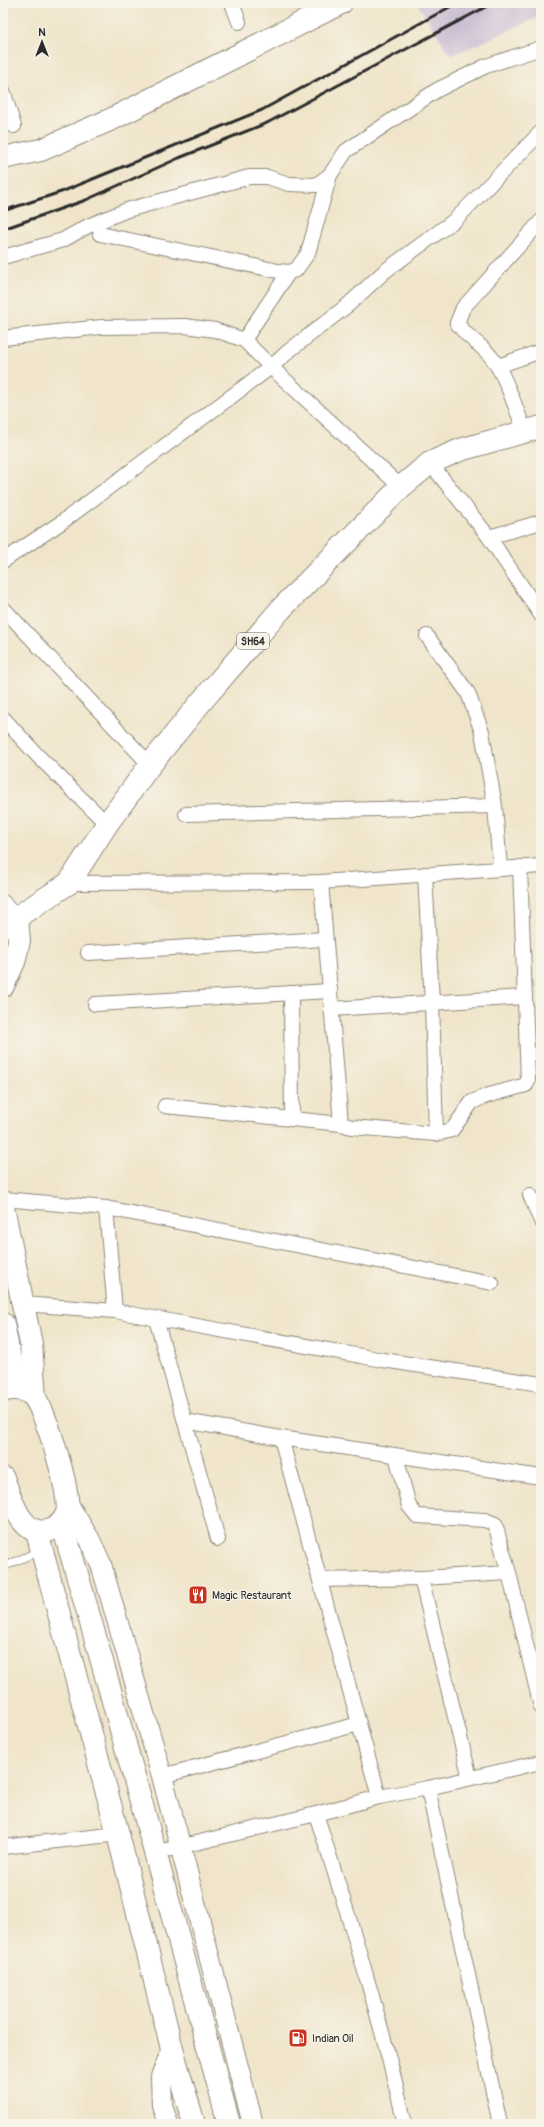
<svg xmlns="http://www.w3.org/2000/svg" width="544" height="2127" viewBox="0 0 544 2127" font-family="Pangolin,sans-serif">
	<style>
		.industrial { fill: #ccbed4 }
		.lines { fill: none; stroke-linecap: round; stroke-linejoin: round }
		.lane-casing { stroke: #8e887a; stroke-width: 9 }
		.street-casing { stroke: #8e887a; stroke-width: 16 }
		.secondary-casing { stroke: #8e887a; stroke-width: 22 }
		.primary-casing { stroke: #8e887a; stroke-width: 24 }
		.lane { stroke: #fff; stroke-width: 7 }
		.street { stroke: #fff; stroke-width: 14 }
		.secondary { stroke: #fff; stroke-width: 20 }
		.primary { stroke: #fff; stroke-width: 22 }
		.rail { stroke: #2b2b2b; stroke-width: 3 }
		.labels { text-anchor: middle; stroke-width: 3; stroke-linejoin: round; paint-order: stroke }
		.shield { fill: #f7f3e8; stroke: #686764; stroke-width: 1 }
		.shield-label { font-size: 10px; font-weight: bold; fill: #2b2b2b }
		.poi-label { font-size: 11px; fill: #2b2b2b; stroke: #f7f3e8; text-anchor: start }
	</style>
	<rect width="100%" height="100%" fill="#f7f3e8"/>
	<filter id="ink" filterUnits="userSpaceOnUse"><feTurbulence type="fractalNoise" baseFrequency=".025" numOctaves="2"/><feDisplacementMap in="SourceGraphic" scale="8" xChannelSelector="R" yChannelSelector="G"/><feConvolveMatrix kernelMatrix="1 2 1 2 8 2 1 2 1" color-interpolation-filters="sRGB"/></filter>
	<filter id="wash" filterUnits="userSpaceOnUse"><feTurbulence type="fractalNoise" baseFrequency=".012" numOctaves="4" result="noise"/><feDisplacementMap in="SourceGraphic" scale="16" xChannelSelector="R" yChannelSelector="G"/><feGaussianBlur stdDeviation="0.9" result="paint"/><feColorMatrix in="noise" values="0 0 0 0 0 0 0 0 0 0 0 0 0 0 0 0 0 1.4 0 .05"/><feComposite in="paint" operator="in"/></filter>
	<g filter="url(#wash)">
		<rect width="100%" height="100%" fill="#f0e5ca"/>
		<polygon class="industrial" points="417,3 541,3 541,16 451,56"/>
	</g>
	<g filter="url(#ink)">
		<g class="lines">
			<g class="lane-casing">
				<polyline id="lane" points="3,1567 39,1551"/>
			</g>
			<g class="street-casing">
				<g id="street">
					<polyline points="232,3 239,22"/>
					<polyline points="3,90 14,126"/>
					<polyline points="100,234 278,271 289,272 296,270 308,253 330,175 346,151 437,90 486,66 541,48"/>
					<polyline points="3,257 63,240 88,226 127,210 249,177 267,177 289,184 316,185 330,175"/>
					<polyline points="3,338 101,327 185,326 215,330 244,340 271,367 62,522 3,561"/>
					<polyline points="244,340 289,272"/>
					<polyline points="498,366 541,351"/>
					<path d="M525,431C515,408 507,378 492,358C482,345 466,337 457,323L463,308L541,221"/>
					<polyline points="430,463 489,537 541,615"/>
					<polyline points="401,487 271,367 290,350 348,305 385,271 455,220 541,132"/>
					<polyline points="489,537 541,522"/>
					<polyline points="3,608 150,765"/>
					<polyline points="427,636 468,693 482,732 495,806 500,868"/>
					<polyline points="3,718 37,755 107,824"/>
					<polyline points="186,814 495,806"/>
					<polyline points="425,874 432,1002 436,1134"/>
					<polyline points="321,882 341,1124 352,1127 436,1134 452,1130 472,1102 486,1096 526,1085 528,1080 520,867"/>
					<polyline points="69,883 321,882 541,866"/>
					<polyline points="3,902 17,919"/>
					<polyline points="88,953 325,939"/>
					<polyline points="291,993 292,1119"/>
					<polyline points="95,1004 330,991"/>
					<polyline points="331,1009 525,997"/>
					<polyline points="165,1106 341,1124"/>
					<polyline points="530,1195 541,1221"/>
					<polyline points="3,1199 106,1208 492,1283"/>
					<polyline points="106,1208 115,1311"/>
					<polyline points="23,1304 115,1311 383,1360 541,1384"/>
					<polyline points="156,1319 218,1539"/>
					<polyline points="185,1421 281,1438 541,1477"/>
					<polyline points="281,1438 379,1797"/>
					<polyline points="396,1456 409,1506 417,1516 485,1520 495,1524 509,1573 541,1707"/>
					<polyline points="320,1580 421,1578"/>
					<polyline points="162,1776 359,1724"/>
					<polyline points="470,1778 421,1578 509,1573"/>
					<polyline points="428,1788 541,1762"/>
					<polyline points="316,1814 379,1797 428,1788 500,2124"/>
					<polyline points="3,1847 118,1834"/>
					<path d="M154,1853L316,1814C349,1916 381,2019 405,2124"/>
				</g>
			</g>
			<g class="secondary-casing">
				<g id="secondary">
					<polyline points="68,1504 90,1540 101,1564 162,1776 253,2124"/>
					<polyline points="168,2124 162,2105 161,2077 172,2049"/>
				</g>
			</g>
			<g class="primary-casing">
				<g id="primary">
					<polyline points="3,158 41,150 112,119 341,3"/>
					<polyline points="3,926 69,883 107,824 150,765 201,702 281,609 401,487 430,463 460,450 541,427"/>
					<polyline points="3,986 14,962 19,941 17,919"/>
					<polyline points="3,1207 31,1344 35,1398"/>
					<polyline points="3,1324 16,1389"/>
					<path d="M3,1391C13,1387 27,1389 34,1397C46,1412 72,1496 67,1513C64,1521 58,1527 50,1530C21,1540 11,1497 3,1478"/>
					<path d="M62,1523C121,1722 174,1923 229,2124"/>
					<polyline points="37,1532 118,1834 172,2049 194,2124"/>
				</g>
			</g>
			<use href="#lane" class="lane"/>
			<use href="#street" class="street"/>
			<use href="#secondary" class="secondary"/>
			<use href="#primary" class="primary"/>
			<g class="rail">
				<polyline points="3,211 61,192 262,110 457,3"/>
				<polyline points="3,229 86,200 179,158 267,123 493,3"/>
			</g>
		</g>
	</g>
	<defs>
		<g id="restaurant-square" transform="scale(1)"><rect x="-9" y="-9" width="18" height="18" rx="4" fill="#c8321e" stroke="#f7f3e8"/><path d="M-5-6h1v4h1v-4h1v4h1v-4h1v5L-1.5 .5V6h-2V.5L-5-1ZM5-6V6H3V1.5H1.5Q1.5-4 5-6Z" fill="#fff"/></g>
		<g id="fuel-square" transform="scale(1)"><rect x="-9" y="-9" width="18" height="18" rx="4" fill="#c8321e" stroke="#f7f3e8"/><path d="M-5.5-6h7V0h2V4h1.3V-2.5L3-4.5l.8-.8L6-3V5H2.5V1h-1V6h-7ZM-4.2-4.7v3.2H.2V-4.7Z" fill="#fff"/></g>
	</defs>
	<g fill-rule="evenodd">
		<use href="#restaurant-square" x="198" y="1595"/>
		<use href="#fuel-square" x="298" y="2038"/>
	</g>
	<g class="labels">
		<rect class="shield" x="237" y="633" width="32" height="16" rx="3"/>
		<g class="shield-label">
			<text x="253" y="645">SH64</text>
		</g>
		<g class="poi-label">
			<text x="212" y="1599">Magic Restaurant</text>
			<text x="312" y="2042">Indian Oil</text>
		</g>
	</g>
	<rect width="544" height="2127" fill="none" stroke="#f7f3e8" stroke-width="16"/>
	<g transform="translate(42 42)" stroke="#f7f3e8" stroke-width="3" paint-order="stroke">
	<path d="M0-3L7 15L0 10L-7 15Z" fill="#2b2b2b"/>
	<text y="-6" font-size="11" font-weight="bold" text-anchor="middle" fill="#2b2b2b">N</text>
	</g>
</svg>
